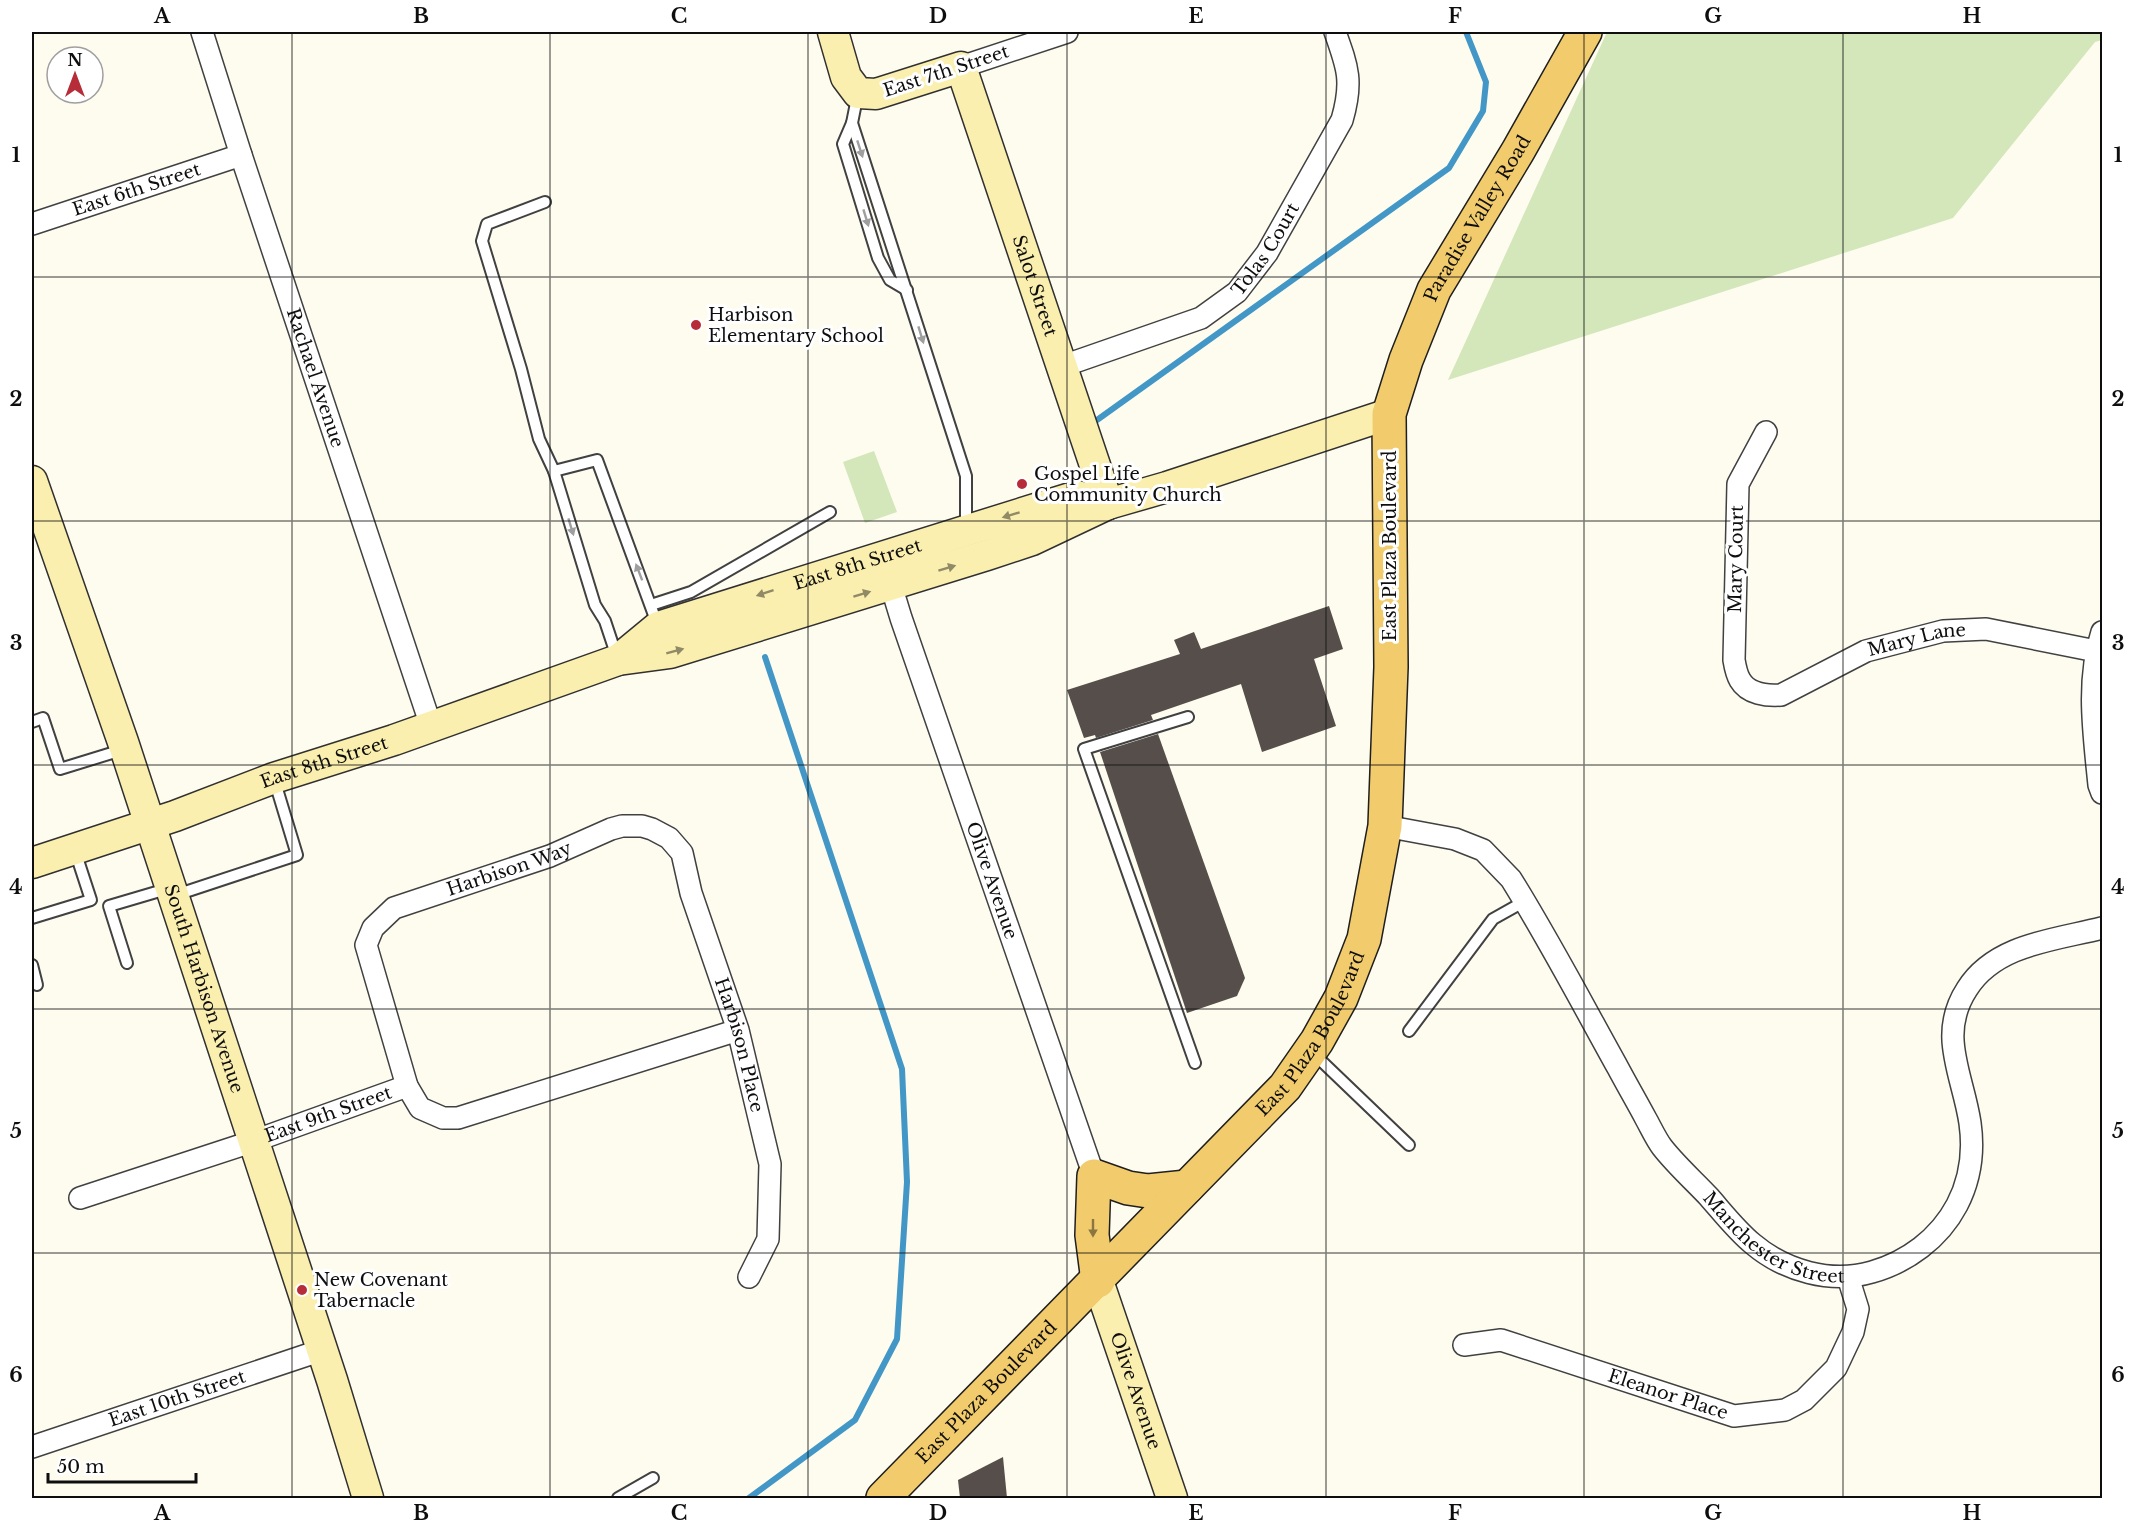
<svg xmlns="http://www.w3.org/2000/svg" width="2134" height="1530" viewBox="0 0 2134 1530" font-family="'Libre Baskerville',serif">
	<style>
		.green { fill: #d3e7ba }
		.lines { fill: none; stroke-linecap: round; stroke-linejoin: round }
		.stream { stroke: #4297c6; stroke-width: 6 }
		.building { fill: #564e4b }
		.lane-casing { stroke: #414141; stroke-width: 14 }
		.street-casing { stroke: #414141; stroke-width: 24 }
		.secondary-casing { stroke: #303030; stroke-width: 33 }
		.primary-casing { stroke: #1f1f1f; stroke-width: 36 }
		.lane { stroke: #fff; stroke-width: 10 }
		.street { stroke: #fff; stroke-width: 21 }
		.secondary { stroke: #faefae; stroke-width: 30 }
		.primary { stroke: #f1cb6c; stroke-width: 33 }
		.oneway { fill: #9f9f9f }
		.oneway2 { fill: #908a66 }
		.oneway3 { fill: #8b7642 }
		.grid { fill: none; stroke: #0e0e0e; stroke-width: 1.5; stroke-opacity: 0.55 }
		.poi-dot { fill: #b62d39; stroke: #fff; stroke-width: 2 }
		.labels { text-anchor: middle; stroke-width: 6; stroke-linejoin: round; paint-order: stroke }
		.street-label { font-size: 18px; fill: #0e0e0e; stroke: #fff }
		.poi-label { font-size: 18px; fill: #0e0e0e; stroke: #fff; text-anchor: start }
		.neatline { fill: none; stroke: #0e0e0e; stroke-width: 2 }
		.grid-label { font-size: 20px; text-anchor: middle; font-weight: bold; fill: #0e0e0e }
	</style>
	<rect width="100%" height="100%" fill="#fefbef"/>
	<g class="green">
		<polygon points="1607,32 2102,32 2102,40 2095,42 1953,218 1448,380"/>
		<polygon points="874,451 897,512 865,523 843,462"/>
	</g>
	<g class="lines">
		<g class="stream">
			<polyline points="1097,420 1449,168 1483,111 1486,82 1466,32"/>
			<polyline points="749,1498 855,1420 897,1339 907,1182 902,1069 765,657"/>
		</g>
	</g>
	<g class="building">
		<polygon points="1329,606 1343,649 1314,659 1336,726 1262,752 1241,684 1151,715 1153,720 1096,738 1095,735 1084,738 1067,690 1180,654 1174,640 1194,632 1201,649"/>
		<polygon points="1158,734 1245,978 1237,996 1187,1013 1100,752"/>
		<polygon points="1003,1457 1007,1498 960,1498 958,1480"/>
	</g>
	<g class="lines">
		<g class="lane-casing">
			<g id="lane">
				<polyline points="858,93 852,123 966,476 966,527"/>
				<polyline points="852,123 843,144 878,258 890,280 907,290"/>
				<polyline points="545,202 487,224 482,241 521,369 539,439 554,471 595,605 605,621 617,657"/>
				<polyline points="554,471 597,460 658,626"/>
				<polyline points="651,605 691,592 830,512"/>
				<polyline points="1188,717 1084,749 1195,1063"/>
				<polyline points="32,722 43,718 60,769 125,749"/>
				<polyline points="176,895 297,855 274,779"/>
				<polyline points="32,918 91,900 75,851"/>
				<polyline points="127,963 109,906 170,888"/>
				<polyline points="32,965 37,985"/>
				<polyline points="1409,1031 1493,919 1525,901"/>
				<polyline points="1313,1053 1409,1145"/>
				<polyline points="618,1498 653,1478"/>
			</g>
		</g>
		<g class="street-casing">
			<g id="street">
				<path id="s1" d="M202,32L241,155L431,726"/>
				<polyline points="961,67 1067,32"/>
				<path id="s2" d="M32,224L241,155"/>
				<path id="s3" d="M1063,366L1201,318L1237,292L1267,253L1342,120C1353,82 1348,68 1335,32"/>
				<path id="s4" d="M1766,432L1738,484L1734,660C1735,666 1737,675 1740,680C1748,694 1767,696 1781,695L1866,651L1943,631L1986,629L2096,651"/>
				<path id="s5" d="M887,572L901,618L1094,1176"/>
				<path d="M2102,632C2086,681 2094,734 2099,785L2102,793"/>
				<path id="s6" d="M1385,826L1455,839L1483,850L1511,879C1549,940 1583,1005 1618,1068C1627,1085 1637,1102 1646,1119C1651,1128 1656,1139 1662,1147C1676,1165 1694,1181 1709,1197C1723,1213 1737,1231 1753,1244C1785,1271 1831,1284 1872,1272C1907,1262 1939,1239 1957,1205C1970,1180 1974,1151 1970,1123C1963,1075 1937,1035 1967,989C1995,944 2055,940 2102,928"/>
				<path id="s7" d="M738,1030L458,1118H443L420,1108L407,1086L366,945L373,928L394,908L550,856L611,829L622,826H642L652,829L669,838L682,853L691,893L738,1030L770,1164L768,1239L749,1277"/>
				<path id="s8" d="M80,1198L254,1141L407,1086"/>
				<path id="s9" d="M1464,1345L1501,1340L1734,1416L1785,1410L1804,1400L1836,1368L1853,1332L1858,1309L1848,1277"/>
				<path id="s10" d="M32,1447L322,1350"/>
			</g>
		</g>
		<g class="secondary-casing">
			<g id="secondary">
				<path id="s11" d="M833,32L846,77L858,93L876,94L961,67L1108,504"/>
				<path id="s12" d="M32,481L123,742L332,1380L368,1498"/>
				<path id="s13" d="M618,660L658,627L1077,496L1108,504"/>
				<path id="s14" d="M32,863L175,816L274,778L394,740L618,660L670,653L987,555L1032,540L1108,504L1167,487L1389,414"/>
				<path id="s15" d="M1098,1281L1172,1498"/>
			</g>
		</g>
		<g class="primary-casing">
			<g id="primary">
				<polyline points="1098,1281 1092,1235 1094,1176 1128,1188 1148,1191 1187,1187"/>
				<path id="s16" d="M883,1498L1285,1087L1317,1041L1341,998L1364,939L1385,826L1391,667L1389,414L1406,360L1434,290L1518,151L1585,32"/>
			</g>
		</g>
		<use href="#lane" class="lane"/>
		<use href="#street" class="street"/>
		<use href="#secondary" class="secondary"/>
		<use href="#primary" class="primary"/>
	</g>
	<defs><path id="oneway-solid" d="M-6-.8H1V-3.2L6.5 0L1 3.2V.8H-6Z" transform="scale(1.5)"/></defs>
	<g class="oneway">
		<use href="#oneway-solid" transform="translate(860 149) rotate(72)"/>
		<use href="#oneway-solid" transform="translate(866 218) rotate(73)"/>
		<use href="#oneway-solid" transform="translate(921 335) rotate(73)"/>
		<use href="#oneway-solid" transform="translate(571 527) rotate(73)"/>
		<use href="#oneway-solid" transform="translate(639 572) rotate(-111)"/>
	</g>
	<g class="oneway2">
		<use href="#oneway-solid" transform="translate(1011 515) rotate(163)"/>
		<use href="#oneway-solid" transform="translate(947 568) rotate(-17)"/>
		<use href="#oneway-solid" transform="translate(765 593) rotate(162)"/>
		<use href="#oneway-solid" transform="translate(862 594) rotate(-17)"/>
		<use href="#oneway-solid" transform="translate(675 651) rotate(-15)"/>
	</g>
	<use class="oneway3" href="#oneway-solid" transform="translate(1093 1228) rotate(90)"/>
	<path class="grid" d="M292,32V1498M550,32V1498M808,32V1498M1067,32V1498M1326,32V1498M1584,32V1498M1843,32V1498M32,277H2102M32,521H2102M32,765H2102M32,1009H2102M32,1253H2102"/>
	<g class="poi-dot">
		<circle cx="696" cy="325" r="6"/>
		<circle cx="1022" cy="484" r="6"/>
		<circle cx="302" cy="1290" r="6"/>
	</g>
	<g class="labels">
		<g class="street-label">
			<text transform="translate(946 71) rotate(-18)" y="6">East 7th Street</text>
			<text dy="6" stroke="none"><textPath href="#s2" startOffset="110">East 6th Street</textPath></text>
			<text dy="6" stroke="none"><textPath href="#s16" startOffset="1486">Paradise Valley Road</textPath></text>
			<text dy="6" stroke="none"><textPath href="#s3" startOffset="242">Tolas Court</textPath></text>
			<text dy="6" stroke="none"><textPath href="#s11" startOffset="405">Salot Street</textPath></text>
			<text dy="6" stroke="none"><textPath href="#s1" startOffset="364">Rachael Avenue</textPath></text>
			<text transform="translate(1390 546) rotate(-90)" y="6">East Plaza Boulevard</text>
			<text transform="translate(1736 559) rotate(-89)" y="6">Mary Court</text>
			<text dy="6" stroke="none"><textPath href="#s13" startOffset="261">East 8th Street</textPath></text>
			<text dy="6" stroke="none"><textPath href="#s4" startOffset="450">Mary Lane</textPath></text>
			<text dy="6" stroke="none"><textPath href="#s14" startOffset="309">East 8th Street</textPath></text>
			<text dy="6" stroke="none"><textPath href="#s7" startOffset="675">Harbison Way</textPath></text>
			<text dy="6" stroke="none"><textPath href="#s5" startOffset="326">Olive Avenue</textPath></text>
			<text dy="6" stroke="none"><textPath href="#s12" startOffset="536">South Harbison Avenue</textPath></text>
			<text dy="6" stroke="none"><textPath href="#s16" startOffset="634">East Plaza Boulevard</textPath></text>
			<text dy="6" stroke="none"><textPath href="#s7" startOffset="1066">Harbison Place</textPath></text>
			<text dy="6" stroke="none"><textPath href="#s8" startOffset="262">East 9th Street</textPath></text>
			<text dy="6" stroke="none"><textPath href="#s6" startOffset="598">Manchester Street</textPath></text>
			<text dy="6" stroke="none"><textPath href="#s15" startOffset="116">Olive Avenue</textPath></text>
			<text dy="6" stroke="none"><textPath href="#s16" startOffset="148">East Plaza Boulevard</textPath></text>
			<text dy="6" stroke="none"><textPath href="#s9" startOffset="213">Eleanor Place</textPath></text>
			<text dy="6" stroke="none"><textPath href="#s10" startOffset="153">East 10th Street</textPath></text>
		</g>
		<g class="poi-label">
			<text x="708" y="321">Harbison<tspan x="708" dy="21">Elementary School</tspan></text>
			<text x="1034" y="480">Gospel Life<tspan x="1034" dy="21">Community Church</tspan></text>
			<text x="314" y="1286">New Covenant<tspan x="314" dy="21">Tabernacle</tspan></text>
		</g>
	</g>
	<rect width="2134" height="1530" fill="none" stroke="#ffffff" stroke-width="66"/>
	<g transform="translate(75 75)"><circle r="28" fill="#ffffff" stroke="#9f9f9f" stroke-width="1.5"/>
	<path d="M0-4.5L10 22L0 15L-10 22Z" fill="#b62d39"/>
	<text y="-9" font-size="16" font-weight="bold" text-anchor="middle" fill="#0e0e0e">N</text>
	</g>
	<path d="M48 1473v9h148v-9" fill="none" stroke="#0e0e0e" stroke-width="3"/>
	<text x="57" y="1473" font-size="18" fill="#0e0e0e" stroke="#ffffff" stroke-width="4.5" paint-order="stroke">50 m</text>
	<rect x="33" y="33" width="2068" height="1464" class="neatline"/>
	<g class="grid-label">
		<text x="162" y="23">A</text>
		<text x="421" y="23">B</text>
		<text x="679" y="23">C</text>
		<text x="938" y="23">D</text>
		<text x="1196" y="23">E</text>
		<text x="1455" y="23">F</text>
		<text x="1713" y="23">G</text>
		<text x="1972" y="23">H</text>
		<text x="16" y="162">1</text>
		<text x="2118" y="162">1</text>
		<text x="16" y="406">2</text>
		<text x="2118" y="406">2</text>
		<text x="16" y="650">3</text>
		<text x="2118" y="650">3</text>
		<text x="16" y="894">4</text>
		<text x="2118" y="894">4</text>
		<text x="16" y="1138">5</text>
		<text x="2118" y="1138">5</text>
		<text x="16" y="1382">6</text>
		<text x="2118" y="1382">6</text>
		<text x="162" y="1520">A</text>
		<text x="421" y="1520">B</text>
		<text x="679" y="1520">C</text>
		<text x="938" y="1520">D</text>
		<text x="1196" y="1520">E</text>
		<text x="1455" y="1520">F</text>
		<text x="1713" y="1520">G</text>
		<text x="1972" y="1520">H</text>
	</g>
</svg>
